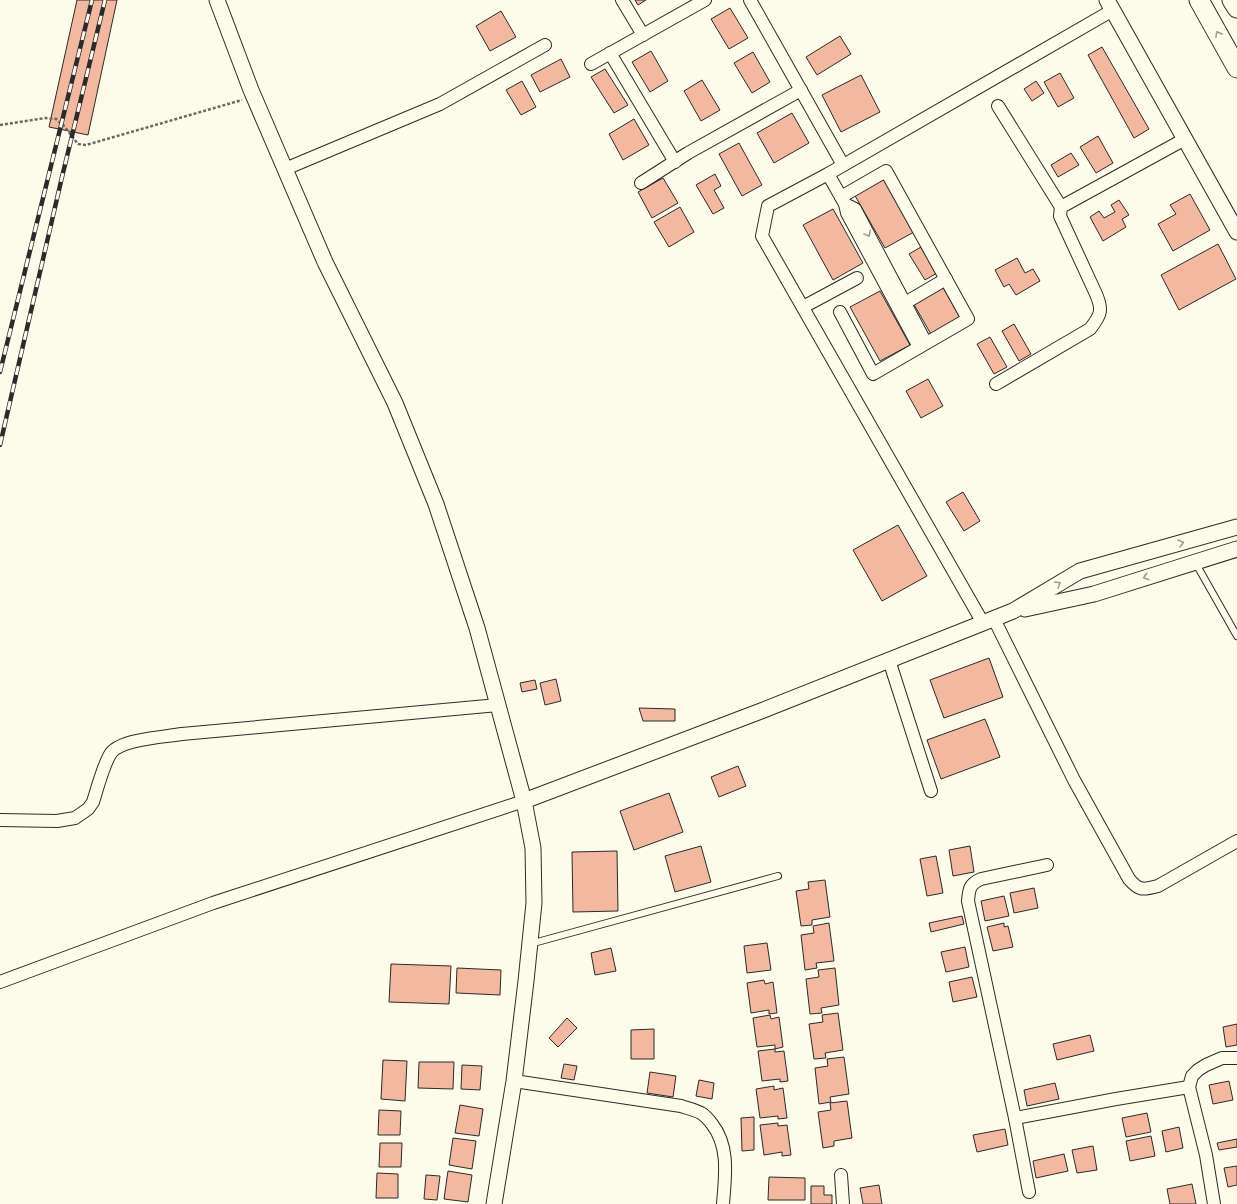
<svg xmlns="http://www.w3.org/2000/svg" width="1237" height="1204" viewBox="0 0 1237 1204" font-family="'Exo 2',sans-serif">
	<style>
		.building { fill: #f2b8a0; stroke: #2b2b2b }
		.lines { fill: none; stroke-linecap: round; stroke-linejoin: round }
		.service-casing { stroke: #2b2b2b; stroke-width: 8 }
		.minor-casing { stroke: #2b2b2b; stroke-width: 14 }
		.tertiary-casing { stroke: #2b2b2b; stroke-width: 17 }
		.primary-casing { stroke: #2b2b2b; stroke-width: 21 }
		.path { stroke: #6a6964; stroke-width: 2.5; stroke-dasharray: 3 2; stroke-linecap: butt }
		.service { stroke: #fdfbea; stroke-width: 6 }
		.minor { stroke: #fdfbea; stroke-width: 12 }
		.tertiary { stroke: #fdfbea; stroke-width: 15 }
		.primary { stroke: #fdfbea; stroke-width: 19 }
		.rail-casing { stroke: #2b2b2b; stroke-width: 4.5 }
		.rail { stroke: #fdfbea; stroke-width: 3; stroke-dasharray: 9; stroke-linecap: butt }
		.oneway { stroke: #9e9d94 }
	</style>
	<rect width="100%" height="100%" fill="#fdfbea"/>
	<g class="building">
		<polygon points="77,0 117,0 88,135 49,127"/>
		<polygon points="635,0 646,0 638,5"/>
		<polygon points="730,8 748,38 729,49 711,19"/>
		<polygon points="501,11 516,37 490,51 476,26"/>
		<polygon points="840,36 851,54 817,75 806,57"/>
		<polygon points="1102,47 1149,129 1134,138 1088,55"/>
		<polygon points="651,51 668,81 650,92 632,62"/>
		<polygon points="753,52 770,82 752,93 734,63"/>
		<polygon points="561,59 570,77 540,92 531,75"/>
		<polygon points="605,69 628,105 614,113 591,77"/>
		<polygon points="1060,73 1074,98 1058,107 1044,82"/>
		<polygon points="861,75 880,112 841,132 822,95"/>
		<polygon points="702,80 720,110 701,121 684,91"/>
		<polygon points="522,81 536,107 521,115 506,90"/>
		<polygon points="1036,81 1044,93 1032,101 1024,89"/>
		<polygon points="792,113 809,143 774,163 757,133"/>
		<polygon points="634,119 649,145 623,160 609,134"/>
		<polygon points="1098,136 1113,163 1096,173 1080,147"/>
		<polygon points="739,143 762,185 742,196 719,154"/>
		<polygon points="1071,153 1079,165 1058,177 1051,165"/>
		<polygon points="715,174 721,186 714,190 724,208 713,214 696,185"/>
		<polygon points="663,178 678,203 652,218 638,192"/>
		<polygon points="884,178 914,232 885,248 854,194"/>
		<polygon points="1190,194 1210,230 1173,251 1158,224 1176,214 1170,205"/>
		<polygon points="1119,200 1129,215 1122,219 1126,227 1103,241 1090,217 1099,211 1104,218 1115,212 1111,205"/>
		<polygon points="680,207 694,232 669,247 654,222"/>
		<polygon points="833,209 863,263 833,280 803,225"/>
		<polygon points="1218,244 1236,279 1179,310 1161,275"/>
		<polygon points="921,247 937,273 925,280 909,254"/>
		<polygon points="1017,258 1025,273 1033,269 1040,281 1016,295 1009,284 1004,287 995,270"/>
		<polygon points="941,284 961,319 932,336 912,301"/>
		<polygon points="880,291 910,345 880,361 850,307"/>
		<polygon points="1014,324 1031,354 1019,361 1002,331"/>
		<polygon points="990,337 1007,367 994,374 977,344"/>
		<polygon points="928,379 943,406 921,418 906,391"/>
		<polygon points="963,492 980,521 964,531 946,502"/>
		<polygon points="898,525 927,576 882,601 853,550"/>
		<polygon points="989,658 1003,697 944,718 930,680"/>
		<polygon points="556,679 561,701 545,705 540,683"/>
		<polygon points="535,680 537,689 522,692 520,683"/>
		<polygon points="639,708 675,709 675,721 643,721"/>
		<polygon points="985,719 1000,757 941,779 927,740"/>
		<polygon points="738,766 746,786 719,797 711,777"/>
		<polygon points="669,793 683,832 634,850 620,811"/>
		<polygon points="701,846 711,882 675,892 665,856"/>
		<polygon points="970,846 974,872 953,876 949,850"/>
		<polygon points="617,851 618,911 573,912 572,852"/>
		<polygon points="936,856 943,893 927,896 920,859"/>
		<polygon points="825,880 830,917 812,920 812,925 801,926 796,891 809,889 808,882"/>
		<polygon points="1034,888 1038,908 1014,913 1010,893"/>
		<polygon points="1004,896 1009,916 985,921 981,901"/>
		<polygon points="962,916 964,924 931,932 929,923"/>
		<polygon points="829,923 834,961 816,963 817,968 805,970 801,935 814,933 813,926"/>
		<polygon points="1004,923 1004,927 1008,926 1013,947 993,951 987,927"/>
		<polygon points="767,943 771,970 747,973 744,946"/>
		<polygon points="965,947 969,967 946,972 941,952"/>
		<polygon points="611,948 616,971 595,975 591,953"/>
		<polygon points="391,964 451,966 449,1004 389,1002"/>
		<polygon points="457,968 501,970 500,995 456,993"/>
		<polygon points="835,968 839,1005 821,1008 822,1013 810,1014 806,979 819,977 818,970"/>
		<polygon points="972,977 977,997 953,1002 949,982"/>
		<polygon points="764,980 765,984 773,982 777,1013 769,1014 769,1010 751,1013 747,983"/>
		<polygon points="838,1013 843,1050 825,1053 826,1058 814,1059 809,1024 823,1022 822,1015"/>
		<polygon points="770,1015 771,1019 779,1017 783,1047 775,1049 775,1045 757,1047 753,1018"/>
		<polygon points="567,1018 577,1028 558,1047 549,1038"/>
		<polygon points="1237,1024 1237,1045 1226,1047 1223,1027"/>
		<polygon points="654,1029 654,1059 631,1059 631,1030"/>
		<polygon points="1090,1035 1094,1051 1057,1060 1053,1044"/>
		<polygon points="775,1049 775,1052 784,1051 788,1081 780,1082 780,1079 762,1081 758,1051"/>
		<polygon points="844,1057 849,1094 830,1097 831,1102 819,1104 815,1068 828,1066 827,1059"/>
		<polygon points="383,1060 407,1061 405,1101 381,1099"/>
		<polygon points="419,1062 454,1062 453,1089 418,1088"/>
		<polygon points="564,1064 577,1066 574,1080 561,1078"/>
		<polygon points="462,1065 482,1066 480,1090 461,1089"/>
		<polygon points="650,1072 676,1076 673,1097 647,1093"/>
		<polygon points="699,1080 714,1083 712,1099 696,1096"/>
		<polygon points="1229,1081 1233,1100 1213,1104 1209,1085"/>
		<polygon points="1055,1083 1059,1099 1027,1106 1024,1090"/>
		<polygon points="774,1086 774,1090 783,1088 787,1118 778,1119 778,1116 760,1118 756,1089"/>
		<polygon points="847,1101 852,1138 834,1141 834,1146 823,1148 818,1112 831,1110 830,1103"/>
		<polygon points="460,1105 483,1109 479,1136 455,1133"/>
		<polygon points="379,1110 401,1111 400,1135 378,1135"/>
		<polygon points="1147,1113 1151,1132 1126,1137 1122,1118"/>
		<polygon points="754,1117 754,1150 742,1151 741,1118"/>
		<polygon points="778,1123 778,1126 787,1125 791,1155 782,1156 782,1152 764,1155 760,1125"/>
		<polygon points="1179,1127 1183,1148 1166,1152 1162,1131"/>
		<polygon points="1005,1129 1008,1145 977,1152 973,1135"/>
		<polygon points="1151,1136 1155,1156 1130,1161 1126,1141"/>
		<polygon points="453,1138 476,1141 472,1169 449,1165"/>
		<polygon points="1237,1139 1237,1147 1219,1150 1217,1143"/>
		<polygon points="380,1143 402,1143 401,1167 379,1167"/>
		<polygon points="1093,1146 1097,1170 1077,1173 1072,1150"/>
		<polygon points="1064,1154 1068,1171 1036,1178 1033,1161"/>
		<polygon points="1237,1166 1237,1185 1228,1187 1224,1168"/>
		<polygon points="448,1171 472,1175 468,1202 444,1199"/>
		<polygon points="377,1173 398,1174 398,1198 376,1198"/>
		<polygon points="426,1175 440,1176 437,1200 424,1199"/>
		<polygon points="769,1177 805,1178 805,1200 768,1200"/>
		<polygon points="1192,1184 1196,1204 1170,1204 1167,1189"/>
		<polygon points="879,1185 882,1204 863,1204 860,1188"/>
		<polygon points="811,1186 824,1186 824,1195 832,1195 832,1204 811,1204"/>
	</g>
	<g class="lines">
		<g class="service-casing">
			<g id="service">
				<polyline points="1195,562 1237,636"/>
				<polyline points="530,944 778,876"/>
			</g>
		</g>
		<g class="minor-casing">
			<g id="minor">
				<polyline points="622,0 643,35"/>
				<polyline points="750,0 843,165"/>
				<polyline points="610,53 675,162"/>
				<polyline points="591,64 705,0"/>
				<polyline points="998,106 1061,207"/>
				<polyline points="285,169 440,104 545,45"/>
				<polyline points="828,174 845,204 847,213 919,347"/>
				<polyline points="641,183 688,153 801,90"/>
				<polyline points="845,204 855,209 926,343"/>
				<polyline points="905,303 946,279"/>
				<polyline points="803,307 857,278"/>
				<polyline points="840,312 873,374 968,319 886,171 841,197"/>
				<path d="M996,384L1090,329C1101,315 1103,310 1096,294L1060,216L1061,207L1185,139"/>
				<path d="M994,619L1074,780L1129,879C1139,891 1143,890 1158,886L1237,841"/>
				<polyline points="983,623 762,236 768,206 828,174 1113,10"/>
				<polyline points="889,660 931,791"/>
				<path d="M0,820L57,821L75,818L88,809L93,802C97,789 104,763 111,753C121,739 165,737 182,734L498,705"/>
				<path d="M1047,865L981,879C970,884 969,888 968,901L1015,1118L1116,1099L1189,1087L1206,1155L1214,1204"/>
				<polyline points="0,982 213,903 524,801"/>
				<path d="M514,1081L681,1106C687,1108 695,1110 701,1113C706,1116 709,1120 712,1124C730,1147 725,1177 723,1204"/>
				<polyline points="1189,1087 1192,1076 1198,1070 1206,1065 1222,1058 1237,1058"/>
				<polyline points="1015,1118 1029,1192"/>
				<polyline points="841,1175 843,1204"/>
			</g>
		</g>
		<g class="tertiary-casing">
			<g id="tertiary">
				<polyline points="217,0 251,90 325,262 395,403 436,504 477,628 524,801 533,848 534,903 526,981 514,1081 494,1204"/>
				<polyline points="1107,0 1237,232"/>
				<polyline points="1025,609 1094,594 1237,549"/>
				<polyline points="524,801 761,711 1013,611 1080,571 1237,527"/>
			</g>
		</g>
		<g class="primary-casing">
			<g id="primary">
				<polyline points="1199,0 1237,68"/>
				<polyline points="1232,0 1237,8"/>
			</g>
		</g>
		<polyline class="path" points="0,125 45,118 56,119 64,126 78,144 86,145 242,100"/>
		<use href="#service" class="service"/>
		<use href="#minor" class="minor"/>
		<use href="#tertiary" class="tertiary"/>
		<use href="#primary" class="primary"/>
		<g class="rail-casing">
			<g id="rail">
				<polyline points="0,372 92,0"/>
				<polyline points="0,445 62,177 105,0"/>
			</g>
		</g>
		<use href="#rail" class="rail"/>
	</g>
	<defs><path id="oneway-chevron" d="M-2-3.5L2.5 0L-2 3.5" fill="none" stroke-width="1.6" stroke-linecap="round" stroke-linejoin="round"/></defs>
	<g class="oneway">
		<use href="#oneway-chevron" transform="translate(1218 34) rotate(-119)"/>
		<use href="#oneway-chevron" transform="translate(868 234) rotate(62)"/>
		<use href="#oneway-chevron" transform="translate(1181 543) rotate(-16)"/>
		<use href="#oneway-chevron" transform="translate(1146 577) rotate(162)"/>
		<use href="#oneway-chevron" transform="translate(1058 584) rotate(-31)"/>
	</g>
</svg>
